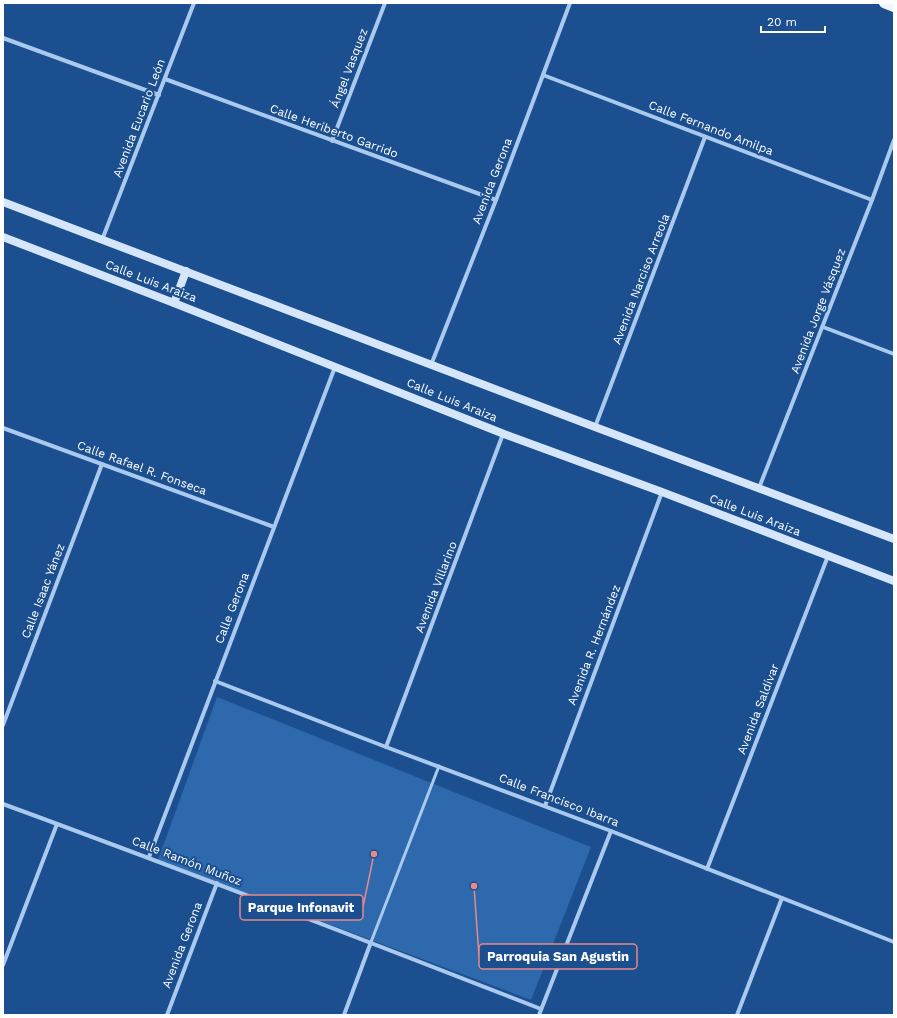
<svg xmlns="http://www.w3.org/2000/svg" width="897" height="1018" viewBox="0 0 897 1018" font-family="'Work Sans',sans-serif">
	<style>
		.green { fill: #2e69ad }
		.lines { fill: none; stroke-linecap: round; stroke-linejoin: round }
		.lane { stroke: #a9c9ee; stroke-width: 3 }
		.street { stroke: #a9c9ee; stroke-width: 4 }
		.secondary { stroke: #d6e6fa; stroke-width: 8 }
		.primary { stroke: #f0f6ff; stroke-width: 10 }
		.labels { text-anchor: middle; stroke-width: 4; stroke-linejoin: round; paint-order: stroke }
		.street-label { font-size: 12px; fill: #fff; stroke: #1b4f8f }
		.leader { fill: none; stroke: #e88989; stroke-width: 1.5 }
		.callout-dot { fill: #e88989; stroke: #1b4f8f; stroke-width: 1.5 }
		.callout { fill: #1b4f8f; stroke: #e88989; stroke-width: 1.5 }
		.callout-label { font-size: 13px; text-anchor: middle; font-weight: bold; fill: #fff }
	</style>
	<rect width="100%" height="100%" fill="#1b4f8f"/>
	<polygon class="green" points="217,697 591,847 531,1000 158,860"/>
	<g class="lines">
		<polyline class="lane" points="371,942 439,766"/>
		<g class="street">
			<polyline points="3,38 159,95"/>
			<polyline points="543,75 872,200"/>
			<polyline points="165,79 496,200"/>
			<polyline points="332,141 385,3"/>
			<polyline points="102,240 194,3"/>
			<polyline points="823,327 894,354"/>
			<polyline points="431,365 496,200 570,3"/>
			<polyline points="595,427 705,137"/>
			<polyline points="3,428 274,527"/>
			<polyline points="759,488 872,200 894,140"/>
			<polyline points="215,681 386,747 611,831 894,942"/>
			<polyline points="3,725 102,464"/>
			<polyline points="386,747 503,434"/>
			<path d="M3,804C183,870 362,939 541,1009"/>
			<polyline points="545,806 662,492"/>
			<polyline points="149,857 335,367"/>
			<polyline points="707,869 828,556"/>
			<polyline points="3,965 57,824"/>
			<polyline points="167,1015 217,883"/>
			<polyline points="344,1015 371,942"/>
			<polyline points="539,1015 611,831"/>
			<polyline points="737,1015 782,898"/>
		</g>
		<g class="secondary">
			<polyline points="3,202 595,427 894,539"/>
			<polyline points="3,237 174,303 504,434 662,492 894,581"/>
			<polyline points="174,303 186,271"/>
		</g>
		<polyline class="primary" points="884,3 894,7"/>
	</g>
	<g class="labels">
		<g class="street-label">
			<text transform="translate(349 68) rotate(-69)" y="4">Ángel Vasquez</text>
			<text transform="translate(139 118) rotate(-69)" y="4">Avenida Eucario León</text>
			<text transform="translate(711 128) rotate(21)" y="4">Calle Fernando Amilpa</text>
			<text transform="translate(334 131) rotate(20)" y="4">Calle Heriberto Garrido</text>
			<text transform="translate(492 181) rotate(-69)" y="4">Avenida Gerona</text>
			<text transform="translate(641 279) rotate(-69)" y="4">Avenida Narciso Arreola</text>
			<text transform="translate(151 281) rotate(21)" y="4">Calle Luis Araiza</text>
			<text transform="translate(818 311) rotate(-69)" y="4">Avenida Jorge Vásquez</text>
			<text transform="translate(452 400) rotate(22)" y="4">Calle Luis Araiza</text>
			<text transform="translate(142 468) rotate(20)" y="4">Calle Rafael R. Fonseca</text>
			<text transform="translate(755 515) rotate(21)" y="4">Calle Luis Araiza</text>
			<text transform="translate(436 587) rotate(-69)" y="4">Avenida Villarino</text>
			<text transform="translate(43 591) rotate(-69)" y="4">Calle Isaac Yánez</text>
			<text transform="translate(232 608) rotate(-69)" y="4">Calle Gerona</text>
			<text transform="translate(594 645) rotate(-69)" y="4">Avenida R. Hernández</text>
			<text transform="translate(758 709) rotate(-69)" y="4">Avenida Saldívar</text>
			<text transform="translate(559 800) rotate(21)" y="4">Calle Francisco Ibarra</text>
			<text transform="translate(187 861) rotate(21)" y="4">Calle Ramón Muñoz</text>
			<text transform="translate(182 945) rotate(-69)" y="4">Avenida Gerona</text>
		</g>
	</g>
	<path class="leader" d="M374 854L363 907M474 886L479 956"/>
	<g class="callout-dot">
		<circle cx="374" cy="854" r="4"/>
		<circle cx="474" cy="886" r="4"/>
	</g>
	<g class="callout">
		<rect x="240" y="895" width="123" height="25" rx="4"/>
		<rect x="479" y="944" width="158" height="25" rx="4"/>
	</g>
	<g class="callout-label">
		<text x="301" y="912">Parque Infonavit</text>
		<text x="558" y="961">Parroquia San Agustin</text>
	</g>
	<rect width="897" height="1018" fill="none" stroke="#ffffff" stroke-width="8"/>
	<path d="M761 26v6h64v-6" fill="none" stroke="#ffffff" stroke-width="2"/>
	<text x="767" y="26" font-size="12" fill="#ffffff" stroke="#1b4f8f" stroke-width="3" paint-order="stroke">20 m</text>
</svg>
